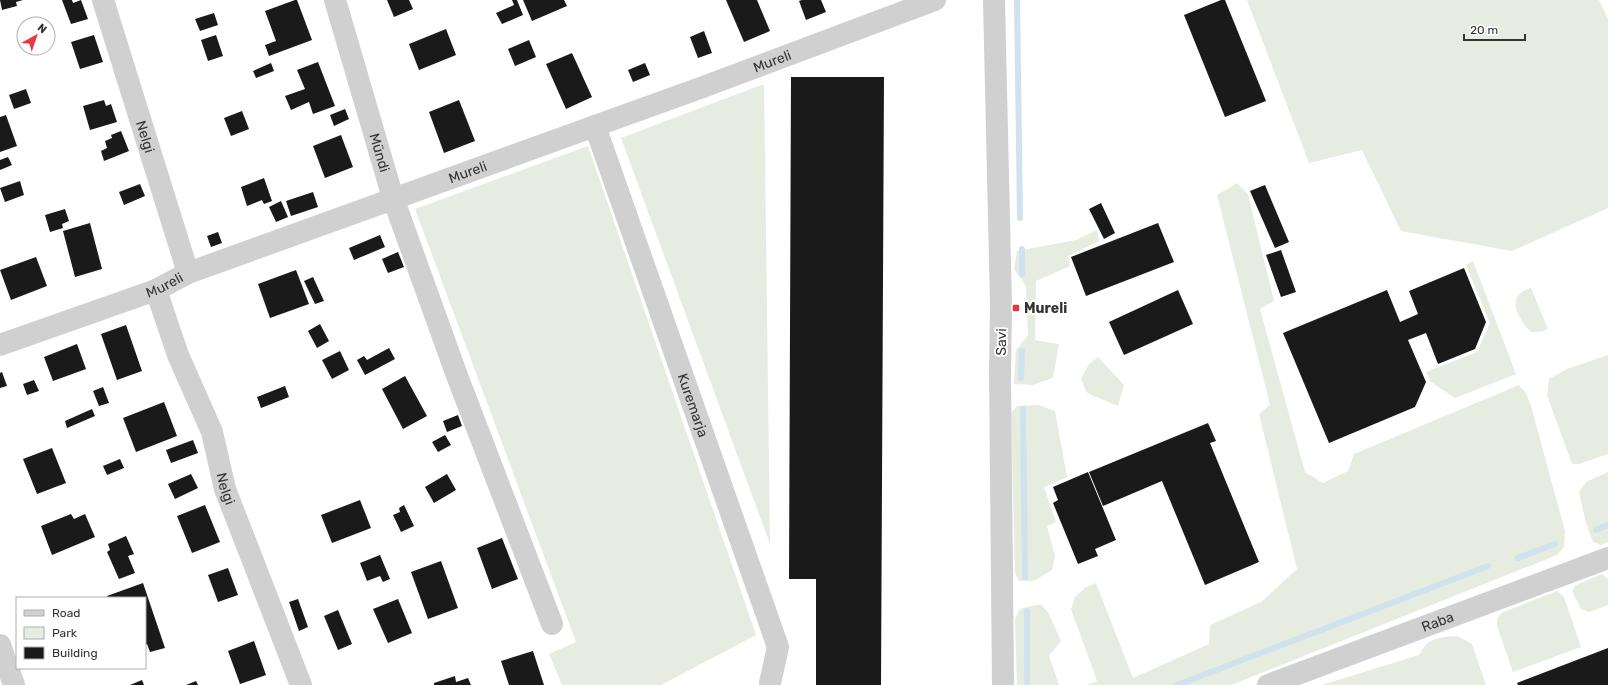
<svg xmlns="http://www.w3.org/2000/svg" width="1608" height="685" viewBox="0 0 1608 685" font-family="Rubik,sans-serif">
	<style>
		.green { fill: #e6ecdf }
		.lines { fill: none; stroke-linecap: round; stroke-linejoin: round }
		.stream { stroke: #cfe2ee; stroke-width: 6 }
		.building { fill: #1a1a1a }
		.minor { stroke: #d0d0d0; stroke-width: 22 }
		.poi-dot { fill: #e63946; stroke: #fff; stroke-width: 1.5 }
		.labels { text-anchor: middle; stroke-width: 4; stroke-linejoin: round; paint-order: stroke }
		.street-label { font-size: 14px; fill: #333; stroke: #fff }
		.poi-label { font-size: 14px; font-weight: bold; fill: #333; stroke: #fff; text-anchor: start }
	</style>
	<rect width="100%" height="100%" fill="#fff"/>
	<g class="green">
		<polygon points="1247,0 1599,0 1608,19 1608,208 1512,251 1401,231 1362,150 1309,163"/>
		<polygon points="764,84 770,544 621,138"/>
		<polygon points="588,146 756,635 661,685 562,685 549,654 576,642 415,209"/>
		<polygon points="1237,183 1248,194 1274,301 1260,309 1305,472 1323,483 1348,471 1354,454 1519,385 1526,393 1531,406 1565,531 1564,547 1557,555 1231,685 1087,685 1097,681 1071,609 1075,597 1086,587 1096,583 1133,678 1209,644 1210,625 1261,602 1297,569 1259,414 1270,405 1217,195"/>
		<polygon points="1097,230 1099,241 1068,256 1070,266 1036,281 1035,340 1059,344 1053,378 1032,385 1014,384 1016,350 1028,335 1026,286 1014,269 1017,251 1076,240"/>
		<polygon points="1473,261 1516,374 1455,398 1431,382 1426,372 1477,352 1490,323 1466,265"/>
		<path d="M1531,288L1548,329L1541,332H1531C1522,323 1507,303 1522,292C1524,290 1528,289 1531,288Z"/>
		<polygon points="1608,355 1608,454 1579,464 1572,464 1547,395 1549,379 1567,369"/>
		<polygon points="1098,357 1124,385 1118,406 1087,393 1081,379 1089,364"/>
		<polygon points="1038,405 1055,411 1067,477 1044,487 1056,522 1047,526 1055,556 1052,570 1034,581 1019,581 1015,573 1011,413 1017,406"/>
		<polygon points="1608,472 1608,542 1601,545 1593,542 1586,523 1579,492 1586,482"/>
		<polygon points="1602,574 1608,579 1608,605 1589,612 1581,609 1572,591 1576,585"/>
		<polygon points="1557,591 1564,597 1581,647 1513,672 1497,626 1497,619 1501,613"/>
		<polygon points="1035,605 1042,605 1049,614 1061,641 1049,656 1059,685 1017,685 1015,619 1020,609"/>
		<path d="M1458,636L1472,644L1486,685H1322L1419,655C1430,636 1437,638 1458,636Z"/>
	</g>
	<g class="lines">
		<g class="stream">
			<polyline points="1017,0 1020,218"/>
			<polyline points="1022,249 1022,274"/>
			<polyline points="1021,378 1022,351"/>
			<polyline points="1023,409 1025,577"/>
			<polyline points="1596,530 1608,525"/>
			<polyline points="1518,558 1555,544"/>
			<polyline points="1027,685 1027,611"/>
			<polyline points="1177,685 1488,566"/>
		</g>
	</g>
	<g class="building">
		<polygon points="0,0 23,0 16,2 17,6 2,10"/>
		<polygon points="62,0 72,0 73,3 81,0 88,19 71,24"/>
		<polygon points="295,0 297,0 312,40 269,56 265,45 276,41 265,11"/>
		<polygon points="387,0 409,0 413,9 394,17"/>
		<polygon points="512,0 517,0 523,15 502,24 496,13 514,5"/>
		<polygon points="523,0 564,0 567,6 532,21"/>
		<polygon points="726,0 757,0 770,31 744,42"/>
		<polygon points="802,0 821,0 826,12 806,20 799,1"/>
		<polygon points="1221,0 1225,0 1266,101 1225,117 1184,15"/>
		<polygon points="214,13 218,25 200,31 195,19"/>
		<polygon points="446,29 456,55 419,70 409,44"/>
		<polygon points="704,31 712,53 698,58 690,37"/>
		<polygon points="94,35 103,62 80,69 71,42"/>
		<polygon points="216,35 223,56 208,61 201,40"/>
		<polygon points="529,40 536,57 515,66 508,49"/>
		<polygon points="572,53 592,97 566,109 546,64"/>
		<polygon points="318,62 335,106 313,114 309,102 291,110 285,96 305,89 297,70"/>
		<polygon points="271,63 274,71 256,78 253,71"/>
		<polygon points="645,63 650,75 633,82 628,70"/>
		<polygon points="791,77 884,77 881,685 816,685 816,579 789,579"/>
		<polygon points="26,89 31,103 14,109 9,95"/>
		<polygon points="104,100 106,106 111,104 117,122 90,130 83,106"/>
		<polygon points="459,100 475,141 444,153 429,112"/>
		<polygon points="345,109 349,119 334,126 330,115"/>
		<polygon points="242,111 249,129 231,136 224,118"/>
		<polygon points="6,115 17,146 0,152 0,117"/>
		<polygon points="121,131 129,151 104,161 101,151 107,148 105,141 112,138 111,135"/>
		<polygon points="341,135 353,167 325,178 313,146"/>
		<polygon points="8,157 12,165 0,170 0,160"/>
		<polygon points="264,178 272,201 264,204 262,200 247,206 241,187"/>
		<polygon points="20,181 24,195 5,202 0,188"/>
		<polygon points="140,184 145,196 124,205 119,192"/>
		<polygon points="1265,185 1289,242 1275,248 1250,191"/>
		<polygon points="313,192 318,207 291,216 286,201"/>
		<polygon points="281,201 288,217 276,222 269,207"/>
		<polygon points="1101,203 1115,233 1104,239 1089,209"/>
		<polygon points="65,209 69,221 62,224 63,228 50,232 45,215"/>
		<polygon points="90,223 102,269 75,277 63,231"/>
		<polygon points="1158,223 1174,262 1086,296 1071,257"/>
		<polygon points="218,232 222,243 211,247 207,236"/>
		<polygon points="380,235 385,247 354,260 349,248"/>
		<polygon points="1281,250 1296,292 1281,297 1266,255"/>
		<polygon points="398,252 404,267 388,273 382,259"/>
		<polygon points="36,257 47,286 11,300 0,270"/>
		<polygon points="1464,268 1486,322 1475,349 1438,364 1426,333 1408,340 1426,382 1415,407 1329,443 1283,333 1387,290 1400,322 1418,314 1409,291"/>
		<polygon points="296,270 309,304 270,318 258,284"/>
		<polygon points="313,277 324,301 315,304 304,281"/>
		<polygon points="1178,290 1193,324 1124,355 1109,322"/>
		<polygon points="320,324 329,341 317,348 308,331"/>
		<polygon points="126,325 142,371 117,380 101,334"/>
		<polygon points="77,344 86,369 53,381 44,357"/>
		<polygon points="389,348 395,359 365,375 357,360 364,356 367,360"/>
		<polygon points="340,351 349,370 332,379 322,360"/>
		<polygon points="2,372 7,386 0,388 0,373"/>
		<polygon points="405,376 427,416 403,429 382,389"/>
		<polygon points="34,380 39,391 27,395 23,384"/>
		<polygon points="285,386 289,397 261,408 257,397"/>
		<polygon points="103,387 109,403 99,406 93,391"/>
		<polygon points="164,402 177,436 136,452 123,418"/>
		<polygon points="92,409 95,416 67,428 65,421"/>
		<polygon points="458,415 462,426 447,432 443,421"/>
		<polygon points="1208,423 1216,441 1210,443 1259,562 1205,585 1162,481 1103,506 1089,472"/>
		<polygon points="445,435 451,445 438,452 432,442"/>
		<polygon points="193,440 198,453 171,463 166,450"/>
		<polygon points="52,448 66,483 37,494 23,459"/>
		<polygon points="120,459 124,468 107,475 103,466"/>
		<polygon points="1088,472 1116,540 1095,549 1098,556 1078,564 1053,503 1058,500 1053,487"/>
		<polygon points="191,474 198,488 175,499 168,484"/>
		<polygon points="447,474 456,490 434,503 425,487"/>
		<polygon points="360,500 371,528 332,543 321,515"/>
		<polygon points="205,505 220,542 192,553 177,516"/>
		<polygon points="404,505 414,526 401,532 393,515 400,512 399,508"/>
		<polygon points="71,514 74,519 85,514 95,537 52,555 41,526"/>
		<polygon points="126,536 134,554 128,556 135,573 119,579 107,552 110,550 108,544"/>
		<polygon points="502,538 518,579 492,589 477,548"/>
		<polygon points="380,555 390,579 383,582 380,576 367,581 360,563"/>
		<polygon points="441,561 458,608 428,619 411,572"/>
		<polygon points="228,568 238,595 218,602 208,575"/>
		<polygon points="143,583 165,648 150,652 147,644 145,645 145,598 108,598 107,596"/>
		<polygon points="298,599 308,627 299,631 289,602"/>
		<polygon points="398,599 412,633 388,643 373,609"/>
		<polygon points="338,610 352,644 338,650 324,616"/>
		<polygon points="254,641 266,675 240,684 228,651"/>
		<polygon points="1608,648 1608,685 1518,685 1517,683"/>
		<polygon points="533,651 544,685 509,685 501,661"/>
		<polygon points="455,676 456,682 468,678 471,685 434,685 434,683"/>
		<polygon points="142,680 144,685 130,685"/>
		<polygon points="196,681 198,685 186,685"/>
	</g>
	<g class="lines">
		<g class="minor">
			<path id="s1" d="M103,0L188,273"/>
			<path id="s2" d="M335,0L393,198L456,373L552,624"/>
			<polyline points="994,0 1001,306 1000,372 1003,685"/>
			<path id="s3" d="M595,126L778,647L770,683V685"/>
			<path id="s4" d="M156,290L178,355L212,432L225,489L301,685"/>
			<path id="s5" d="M0,345L156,290L188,273L703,87L935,0"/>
			<polyline points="0,645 14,685"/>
			<path id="s6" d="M1268,685L1608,558"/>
		</g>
	</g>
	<rect class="poi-dot" x="1012" y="304" width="8" height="8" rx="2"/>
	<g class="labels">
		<g class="street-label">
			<text dy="5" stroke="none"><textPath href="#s5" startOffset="823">Mureli</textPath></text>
			<text dy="5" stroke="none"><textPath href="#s1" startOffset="143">Nelgi</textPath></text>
			<text dy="5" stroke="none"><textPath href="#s2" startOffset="159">Mündi</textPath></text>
			<text dy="5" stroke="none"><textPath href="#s5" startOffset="499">Mureli</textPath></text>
			<text dy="5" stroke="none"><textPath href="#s5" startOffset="175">Mureli</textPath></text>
			<text transform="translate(1001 342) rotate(-89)" y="5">Savi</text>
			<text dy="5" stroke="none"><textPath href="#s3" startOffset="296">Kuremarja</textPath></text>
			<text dy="5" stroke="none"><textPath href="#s4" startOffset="211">Nelgi</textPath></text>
			<text dy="5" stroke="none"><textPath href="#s6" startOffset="181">Raba</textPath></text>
		</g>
		<g class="poi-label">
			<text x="1024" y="313">Mureli</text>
		</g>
	</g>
	<rect x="16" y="597" width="130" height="72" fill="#ffffff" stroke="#adadad"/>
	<rect x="24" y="610" width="20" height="6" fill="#d0d0d0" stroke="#adadad"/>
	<text x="52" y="617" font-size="12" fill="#333333">Road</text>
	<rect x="24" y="627" width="20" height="12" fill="#e6ecdf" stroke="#adadad"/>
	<text x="52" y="637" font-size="12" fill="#333333">Park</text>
	<rect x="24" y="647" width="20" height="12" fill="#1a1a1a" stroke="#adadad"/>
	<text x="52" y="657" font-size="12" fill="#333333">Building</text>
	<g transform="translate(36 36) rotate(40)"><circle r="19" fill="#ffffff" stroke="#adadad"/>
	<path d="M0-3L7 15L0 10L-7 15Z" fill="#e63946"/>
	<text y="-6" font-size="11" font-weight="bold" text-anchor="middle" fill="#333333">N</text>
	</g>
	<path d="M1464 34v6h61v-6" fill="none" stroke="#333333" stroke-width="2"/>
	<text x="1470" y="34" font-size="12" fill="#333333" stroke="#ffffff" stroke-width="3" paint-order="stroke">20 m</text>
</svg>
